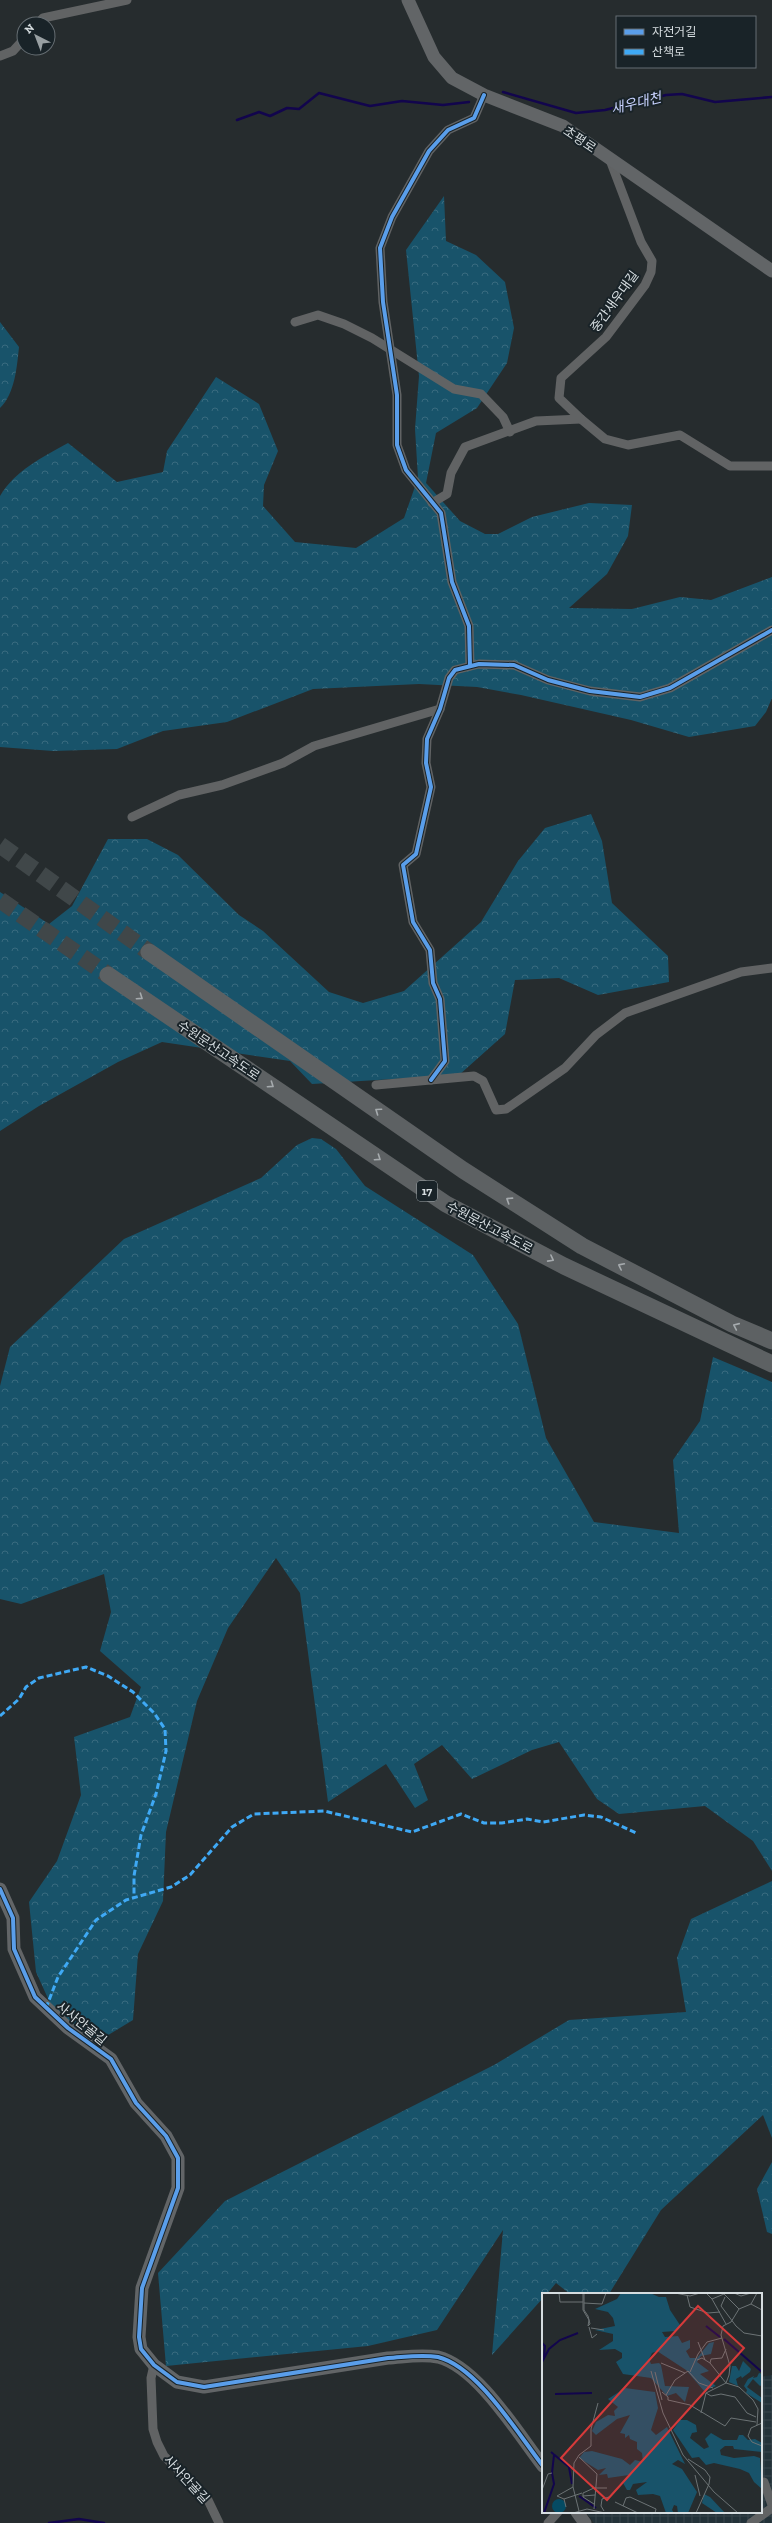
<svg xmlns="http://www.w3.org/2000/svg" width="772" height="2523" viewBox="0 0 772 2523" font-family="'Zilla Slab','Noto Sans KR',serif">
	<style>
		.industrial { fill: url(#industrial-grid) }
		.forest { fill: url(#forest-crowns) }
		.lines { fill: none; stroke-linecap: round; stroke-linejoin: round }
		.stream { stroke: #12054d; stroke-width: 2.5 }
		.highway-tunnel { stroke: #404749; stroke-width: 17; stroke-dasharray: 17 8; stroke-linecap: butt }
		.street { stroke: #616364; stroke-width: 9 }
		.secondary { stroke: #626567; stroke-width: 13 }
		.highway { stroke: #5d6163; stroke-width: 17 }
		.quiet { stroke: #3fa9f5; stroke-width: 3; stroke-dasharray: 6 3; stroke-linecap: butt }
		.cycleway-casing { stroke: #192328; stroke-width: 6 }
		.cycleway { stroke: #5a9eea; stroke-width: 4 }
		.oneway { stroke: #a6abae }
		.labels { text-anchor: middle; stroke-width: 4; stroke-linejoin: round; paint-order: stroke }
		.shield { fill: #192328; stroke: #9da5a9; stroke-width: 1 }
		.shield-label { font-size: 12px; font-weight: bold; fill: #d6dde0 }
		.street-label { font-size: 13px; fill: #d6dde0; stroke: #192328 }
		.water-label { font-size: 14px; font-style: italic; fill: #c8d2ff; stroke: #192328 }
		.inset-river { fill: none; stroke: #12054d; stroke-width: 2 }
		.inset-road { fill: none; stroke: #6c7375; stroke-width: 1 }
		.view { fill: #d63a3a; fill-opacity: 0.15; stroke: #d63a3a; stroke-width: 2 }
		.inset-edge { fill: none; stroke: #d6dde0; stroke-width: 2 }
	</style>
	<defs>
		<pattern id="industrial-grid" width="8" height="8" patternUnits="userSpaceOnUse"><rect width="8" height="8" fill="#233239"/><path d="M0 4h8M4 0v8" fill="none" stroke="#38464c"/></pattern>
		<pattern id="forest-crowns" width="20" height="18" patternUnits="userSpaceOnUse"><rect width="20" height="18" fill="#18536a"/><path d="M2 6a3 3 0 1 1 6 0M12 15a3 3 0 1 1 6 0" fill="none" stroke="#396b7f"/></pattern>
	</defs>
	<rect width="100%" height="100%" fill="#262c2e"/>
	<polygon class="industrial" points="772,2375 772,2523 594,2523 586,2512 761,2512 761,2377"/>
	<g class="forest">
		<path d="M444,196L446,241L476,255L505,282L514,328L507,363L477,408L436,433L426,483L460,521L485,534H498L532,517L589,503L632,505L628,536L607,574L569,608L632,609L680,597L711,600L772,577V698L766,712L755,726L689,737L631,720L521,695L477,687L419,684L313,689L227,722L163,731L117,749L53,751L0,747V496C16,470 41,458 68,443L117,482L163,472L167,451L216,377L259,404L278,451L264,485L263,506L295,542L356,548L404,518L418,478L415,429L419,376L406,250Z"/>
		<path d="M0,322L19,347C17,366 15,394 0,408Z"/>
		<polygon points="591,814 602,841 612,903 668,956 669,982 598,995 559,978 515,980 505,1034 459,1075 312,1084 290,1061 162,1042 118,1062 39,1106 0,1131 0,892 49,924 72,906 108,839 147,839 178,855 239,915 263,931 329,992 363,1003 404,991 481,922 518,861 545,828"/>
		<polygon points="312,1138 321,1139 336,1149 365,1186 473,1255 518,1324 546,1438 594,1522 679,1533 673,1460 700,1421 713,1357 772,1382 772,1871 753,1841 705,1806 619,1814 597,1799 559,1742 532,1750 472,1779 442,1745 414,1764 428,1800 415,1808 386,1764 328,1802 300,1593 276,1558 228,1628 197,1701 166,1832 163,1901 138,1954 133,2020 100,2040 55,2014 36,1972 29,1902 57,1861 81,1795 74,1737 130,1717 141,1687 100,1651 111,1612 104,1574 21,1604 0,1599 0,1386 10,1347 124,1239 261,1178 297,1145"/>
		<polygon points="772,1881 772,2138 763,2115 661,2210 609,2294 570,2294 556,2283 547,2294 543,2294 543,2298 492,2355 503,2230 437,2330 368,2346 166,2366 158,2273 225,2201 494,2065 569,2020 686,2012 677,1958 691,1919"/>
		<polygon points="772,2162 772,2234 767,2232 757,2189"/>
	</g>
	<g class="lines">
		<g class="stream">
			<polyline points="503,92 576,113 605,110 666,95 682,94 715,102 772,97"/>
			<polyline points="237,120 259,112 270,116 287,108 299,109 319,93 370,106 402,101 443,105 469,102"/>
			<polyline points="49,2523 79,2519 104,2523"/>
		</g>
		<g class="highway-tunnel">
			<polyline points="0,845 149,952"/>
			<polyline points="0,900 108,975"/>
		</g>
		<g class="street">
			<polyline points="37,24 43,18 127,0"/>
			<polyline points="0,56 13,51 24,39"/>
			<polyline points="295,322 318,315 344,324 372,338 454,389 481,394 503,417 510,432"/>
			<polyline points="581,419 605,439 628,445 680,435 730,466 772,466"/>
			<polyline points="432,503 447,494 451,473 465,447 536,421 581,419 559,398 561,378 606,337 645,285 651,272 652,261 641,242 610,160"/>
			<polyline points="470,666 469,626 452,582 441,513 406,470 397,445 397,395 383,302 380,248 392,217 429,151 448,130 474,118 484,95"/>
			<polyline points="132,817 179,795 222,785 283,763 314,746 440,709"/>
			<polyline points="431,1080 445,1061 440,999 433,983 430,950 413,922 403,865 416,854 431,787 426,763 427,739 440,709 449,678 455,670 479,664 514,665 548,680 590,691 640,697 670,688 772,630"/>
			<polyline points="376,1085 474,1076 483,1081 496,1110 506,1109 565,1068 596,1035 625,1013 741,972 772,968"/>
			<polyline points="154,2365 151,2378 153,2429 157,2442 164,2456 207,2498 219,2523"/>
			<polyline points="764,2482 772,2505"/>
			<polyline points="548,2523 558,2512"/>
			<polyline points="751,2523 772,2508"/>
		</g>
		<g class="secondary">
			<polyline points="408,0 434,57 452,78 484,95 563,126 772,271"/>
			<path d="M0,1889L13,1918L14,1949L35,1997L68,2028L111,2059L136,2103L166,2136L178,2158V2188L142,2288L139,2337L141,2349L154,2365L177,2382L204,2387L388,2358C405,2357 421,2354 438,2357C478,2367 518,2434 543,2466"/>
			<polyline points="577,2512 585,2523"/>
		</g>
		<g class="highway">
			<polyline points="149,952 463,1170 582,1246 732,1324 772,1341"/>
			<polyline points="108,975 446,1204 564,1266 772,1364"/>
		</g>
		<g class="quiet">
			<polyline points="0,1716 19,1699 26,1687 39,1678 86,1667 108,1676 133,1692 154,1713 165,1729 166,1751 156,1794 141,1835 134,1876 134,1898"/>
			<polyline points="46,2008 58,1977 96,1920 126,1900 171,1887 190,1875 232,1827 254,1814 324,1811 412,1832 461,1814 484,1823 502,1823 527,1819 543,1822 584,1815 601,1817 636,1833"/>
		</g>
		<g class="cycleway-casing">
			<g id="cycleway">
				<polyline points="470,666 469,626 452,582 441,513 406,470 397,445 397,395 383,302 380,248 392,217 429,151 448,130 474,118 484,95"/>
				<polyline points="431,1080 445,1061 440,999 433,983 430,950 413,922 403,865 416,854 431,787 426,763 427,739 440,709 449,678 455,670 479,664 514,665 548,680 590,691 640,697 670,688 772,630"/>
				<path d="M0,1889L13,1918L14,1949L35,1997L68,2028L111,2059L136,2103L166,2136L178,2158V2188L142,2288L139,2337L141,2349L154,2365L177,2382L204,2387L388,2358C405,2357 421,2354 438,2357C478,2367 518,2434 543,2466"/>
			</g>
		</g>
		<use href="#cycleway" class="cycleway"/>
	</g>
	<defs><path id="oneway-chevron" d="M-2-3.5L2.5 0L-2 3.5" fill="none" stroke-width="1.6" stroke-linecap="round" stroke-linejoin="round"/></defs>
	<g class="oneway">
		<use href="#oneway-chevron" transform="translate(140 997) rotate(34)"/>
		<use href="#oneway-chevron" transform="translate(271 1085) rotate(34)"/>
		<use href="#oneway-chevron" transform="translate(378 1111) rotate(-145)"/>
		<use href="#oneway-chevron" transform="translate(378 1158) rotate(34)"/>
		<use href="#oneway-chevron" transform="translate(509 1200) rotate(-147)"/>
		<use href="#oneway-chevron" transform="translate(551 1259) rotate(28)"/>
		<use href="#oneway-chevron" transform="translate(621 1266) rotate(-153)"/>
		<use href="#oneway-chevron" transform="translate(736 1326) rotate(-156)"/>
	</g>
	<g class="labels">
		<rect class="shield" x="417" y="1181" width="20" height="20" rx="3"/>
		<g class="shield-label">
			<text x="427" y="1195">17</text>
		</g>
		<g class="street-label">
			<text transform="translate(580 139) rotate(34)" y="5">초평로</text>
			<text transform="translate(614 301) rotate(-54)" y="5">중간새우대길</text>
			<text transform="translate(219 1050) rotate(34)" y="5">수원문산고속도로</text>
			<text transform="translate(490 1227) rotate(28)" y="5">수원문산고속도로</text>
			<text transform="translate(82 2023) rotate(39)" y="5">사사안골길</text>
			<text transform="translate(187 2479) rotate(47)" y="5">사사안골길</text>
		</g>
		<g class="water-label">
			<text transform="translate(636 103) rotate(-14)" y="5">새우대천</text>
		</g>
	</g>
	<g transform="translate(542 2293)">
		<rect width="220" height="220" fill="#262c2e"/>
		<path d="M79,0H108L117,4H124L128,17L138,32L134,38L120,39L123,44L136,43L140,50L148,47V55L144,58L148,65H155L167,50L172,49L169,61L159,63L155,69L167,78L158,81L174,93L162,98L144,77L115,58L110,60L107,66L109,71L117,70L119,72L123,93L147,94L143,109L134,100L125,103L109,85L81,81L74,69L80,65V60L73,56L57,57L71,48V41L53,37L73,33L71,25L66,19L53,16L75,6ZM201,68L209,76L208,79L200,85L199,83L194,86L196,93L187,89L190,73H194L197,78ZM217,80L220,81V92L218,93L211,86L205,94L220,105V110L204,100L205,97L202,93L206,86L212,83L211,85L215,84ZM83,95L113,99L116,115L109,137L114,142L125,134L143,171L136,167L130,171L140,176L155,199L146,220H136L135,213L132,212L130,217L132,220H124L118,203L111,201L96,202L94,197L105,189L91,191L88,197H85L81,190L87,182L66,185L65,181L57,182L64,175L56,177L37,165L42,159L50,158L80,166L88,172L93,167L101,169L100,160L95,156V149L88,146L87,142L83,145V141L78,140L88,122L75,126L54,142L50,138L54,129L66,122L73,123L72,118L76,114L66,106ZM138,127H145L154,132L155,139L150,140L148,145L162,156L167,154L163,146L169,140L181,147H195L197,142H201L206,147L213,146L220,150V159L192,156L191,153H183L178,157L179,162L192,165L212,163L218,165L220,196L212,189L207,180L198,176L172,170L164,172L157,164L150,165L131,137ZM162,201L168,204L183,220H175L160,210Z" fill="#18536a"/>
		<path d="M10 213a7 7 0 1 1 14 0a7 7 0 1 1-14 0Z" fill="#054b63"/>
		<path class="inset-river" d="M164,33L178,44M182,46L220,79M0,50L3,53L2,64M0,69L7,56L18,47L36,40M13,101L50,100M9,159L27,174L30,191M37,203L54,215M2,220L12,191L10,180L12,162"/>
		<path class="inset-road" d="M17,0L18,9H41M41,0V17L47,27L46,33L48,31L46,23L42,17V0M133,0L148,3L158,0M164,0L170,6L182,1M181,0L197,16M192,0L199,3L209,0M145,2L148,14L166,20L178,19M183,4L179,13L194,33L202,40L220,43M170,6L184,31M42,10L60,11L64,0M209,11L220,17M47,34L50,45L55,41M49,35L62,37M156,49L163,67M155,67L160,65L168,70L169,66L180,65L184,56M119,70L143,80M168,70L184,90L197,94L211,107L216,116L215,132M109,78L121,120L141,162L172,199L196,220M113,79L120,107M148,79L156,61L165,49L180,45M120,99L126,104V107L148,112L183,133L189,125L214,129M124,102L133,87L146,78L157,90L171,95M159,120L164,100M214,124L205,120L193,104L179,101L169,103L164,100L184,90L187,82L188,73L179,42L181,33L189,29L197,16L209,11L215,0M220,130L209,135L206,143L210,149L220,153M37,164L55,181L52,216M146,166L163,177L168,184L167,191L154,220M153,182L158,203M0,197L6,181L10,180M41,203L53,202M22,206L40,200M73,209L96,220M52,211L41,204V200L52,195H65M81,213L84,205L88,204L114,216L113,220M24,214L22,206L15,203L31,194M37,218L31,194L32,170L37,162L49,153V136L56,110M62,218L59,213L60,206L67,204M31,220L45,216L63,220"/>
		<path class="view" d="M156,13L202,55L65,207L19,165Z"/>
		<rect width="220" height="220" class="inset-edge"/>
	</g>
	<rect x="616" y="16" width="140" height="52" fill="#192328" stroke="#656d72"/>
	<rect x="624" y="29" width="20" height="6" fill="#5a9eea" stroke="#656d72"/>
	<text x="652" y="36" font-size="12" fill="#d6dde0">자전거길</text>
	<rect x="624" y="49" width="20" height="6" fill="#3fa9f5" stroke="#656d72"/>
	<text x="652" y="56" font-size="12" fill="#d6dde0">산책로</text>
	<g transform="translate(36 36) rotate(318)"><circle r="19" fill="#192328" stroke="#656d72"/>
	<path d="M0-3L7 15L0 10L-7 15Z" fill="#989fa2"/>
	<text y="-6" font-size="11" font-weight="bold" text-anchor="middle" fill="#d6dde0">N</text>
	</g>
</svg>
